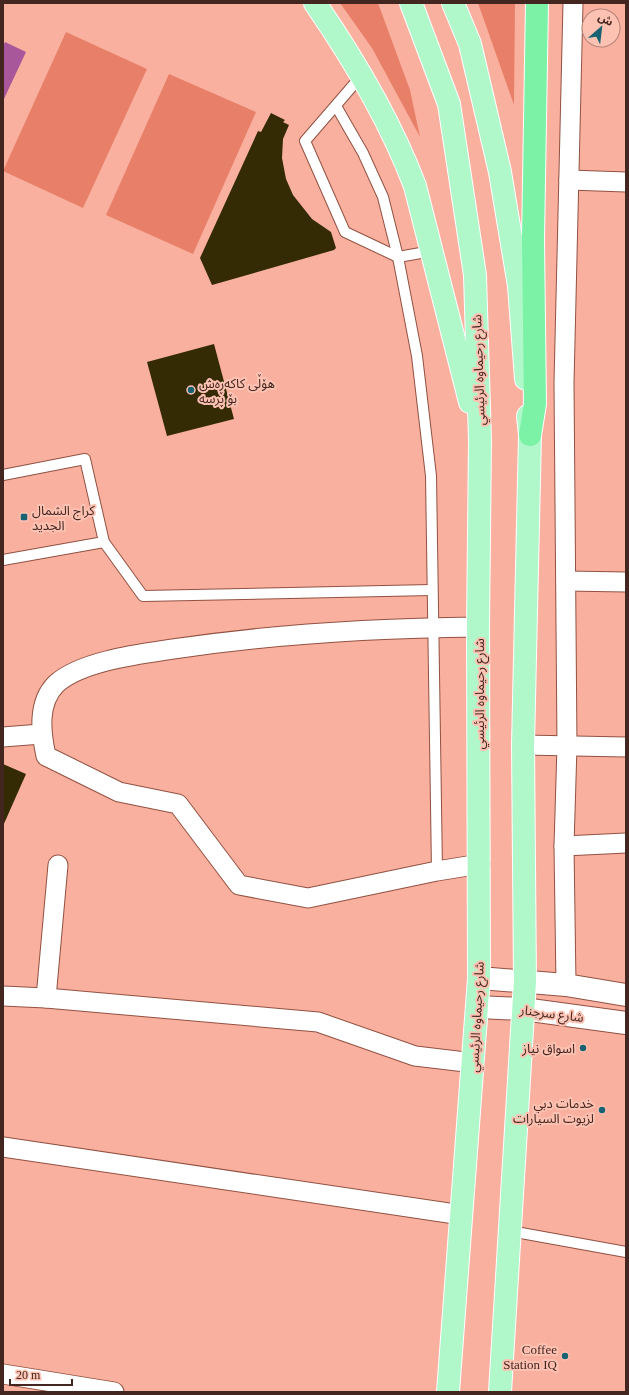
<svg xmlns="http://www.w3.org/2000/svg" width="629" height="1395" viewBox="0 0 629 1395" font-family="'Times New Roman','Noto Sans Arabic',serif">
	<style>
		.green { fill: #e88069 }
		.water { fill: #a9579b }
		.building { fill: #342b05 }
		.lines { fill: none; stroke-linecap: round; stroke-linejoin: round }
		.lane-casing { stroke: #925142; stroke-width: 12 }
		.street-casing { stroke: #925142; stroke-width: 21 }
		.secondary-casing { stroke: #925142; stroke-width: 24 }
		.primary-casing { stroke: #fff; stroke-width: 24 }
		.highway-casing { stroke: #fff; stroke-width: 24 }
		.lane { stroke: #fff; stroke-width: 10 }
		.street { stroke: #fff; stroke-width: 19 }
		.secondary { stroke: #fff; stroke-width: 22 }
		.primary { stroke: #b0f7ca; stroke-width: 22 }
		.highway { stroke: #7bf2a6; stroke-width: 22 }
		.poi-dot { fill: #196271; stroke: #fec2b3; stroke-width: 1.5 }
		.labels { text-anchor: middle; stroke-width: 4; stroke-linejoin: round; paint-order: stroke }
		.street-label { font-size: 13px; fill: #42261f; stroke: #fec2b3 }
		.poi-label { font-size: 13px; fill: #42261f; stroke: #fec2b3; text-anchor: end }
	</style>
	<rect width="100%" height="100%" fill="#fab09f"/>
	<g class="green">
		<polygon points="340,3 378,3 410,90 420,137 372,48"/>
		<polygon points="478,3 515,3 514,105"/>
		<polygon points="66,32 147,69 83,208 3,171"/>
		<polygon points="169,74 256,112 193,254 106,215"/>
	</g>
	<polygon class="water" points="5,42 26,52 3,101 3,46"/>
	<g class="building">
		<polygon points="271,113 285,120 283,122 289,125 283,139 282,158 286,179 293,195 312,219 331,232 336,248 334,250 212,285 200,258 258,131 261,132"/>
		<polygon points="214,344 234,419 167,436 147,362"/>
		<polygon points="3,764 26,774 3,826"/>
	</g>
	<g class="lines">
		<g class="lane-casing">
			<g id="lane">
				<polyline points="362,75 305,141 345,232 398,257 432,251"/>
				<polyline points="336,106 363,153 383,197 398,257 417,356 431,476 437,871"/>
				<polyline points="3,475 85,459 104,542 143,596 432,590"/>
				<polyline points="3,560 104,542"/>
				<polyline points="510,1231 626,1252"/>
			</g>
		</g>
		<g class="street-casing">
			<g id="street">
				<polyline points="569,180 626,182"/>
				<polyline points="566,581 626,582"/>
				<path d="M478,627C376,628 274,634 173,649C140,654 81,661 56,684C37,703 41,733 46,756L119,792L178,804L239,885L308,898L437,871L480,864"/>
				<polyline points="3,737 41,734"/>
				<polyline points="523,745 626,747"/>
				<polyline points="564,846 626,843"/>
				<polyline points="566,985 564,846 567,746 564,383 573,3"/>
				<polyline points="3,996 46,998 318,1022 415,1056 474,1063"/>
				<polyline points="46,998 58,865"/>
				<polyline points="3,1147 462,1215"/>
				<polyline points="3,1374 114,1392"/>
			</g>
		</g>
		<g class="secondary-casing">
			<g id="secondary">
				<polyline points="479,978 566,985 626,995"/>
				<polyline points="477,1007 523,1009 626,1023"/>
			</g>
		</g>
		<g class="primary-casing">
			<g id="primary">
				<path d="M315,3C355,61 390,120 415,186L470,402"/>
				<polyline points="411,3 449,104 475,275 480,441 478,627 479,978 448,1392"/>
				<polyline points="453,3 470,44 500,172 519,286 526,379"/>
				<polyline points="500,1392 525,981 523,745 530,435 528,416"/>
			</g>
		</g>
		<g class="highway-casing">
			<polyline id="highway" points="530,435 535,404 533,239 537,3"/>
		</g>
		<use href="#lane" class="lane"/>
		<use href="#street" class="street"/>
		<use href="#secondary" class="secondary"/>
		<use href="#primary" class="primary"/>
		<use href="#highway" class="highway"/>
	</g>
	<g class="poi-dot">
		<circle cx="191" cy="390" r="4"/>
		<rect x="20" y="513" width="8" height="8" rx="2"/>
		<circle cx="583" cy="1048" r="4"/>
		<circle cx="602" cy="1110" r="4"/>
		<circle cx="565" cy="1356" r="4"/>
	</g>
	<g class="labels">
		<g class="street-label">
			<text transform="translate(478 370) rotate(-92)" y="5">شارع رحيماوه الرئيسي</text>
			<text transform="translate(479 694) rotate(-90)" y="5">شارع رحيماوه الرئيسي</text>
			<text transform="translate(552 1013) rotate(7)" y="5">شارع سرجنار</text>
			<text transform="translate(476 1017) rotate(-87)" y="5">شارع رحيماوه الرئيسي</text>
		</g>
		<g class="poi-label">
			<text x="199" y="388" text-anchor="start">هۆڵی کاکەڕەش<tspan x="199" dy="15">بۆ پرسە</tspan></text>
			<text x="32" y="515" text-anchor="start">كراج الشمال<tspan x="32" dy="15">الجديد</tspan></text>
			<text x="575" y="1053">اسواق نياز</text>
			<text x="594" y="1108">خدمات دبي<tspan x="594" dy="15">لزيوت السيارات</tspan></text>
			<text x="557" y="1354">Coffee<tspan x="557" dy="15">Station IQ</tspan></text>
		</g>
	</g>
	<rect width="629" height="1395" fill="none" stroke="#42261f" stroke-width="8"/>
	<g transform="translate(601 28) rotate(28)"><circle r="19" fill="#fec2b3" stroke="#b38478"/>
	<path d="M0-3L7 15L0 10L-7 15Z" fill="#196271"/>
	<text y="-6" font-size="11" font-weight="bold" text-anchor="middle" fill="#42261f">ش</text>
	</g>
	<path d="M10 1379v6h62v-6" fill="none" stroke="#42261f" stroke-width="2"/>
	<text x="16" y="1379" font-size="12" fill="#42261f" stroke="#fec2b3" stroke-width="3" paint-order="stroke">20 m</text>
</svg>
